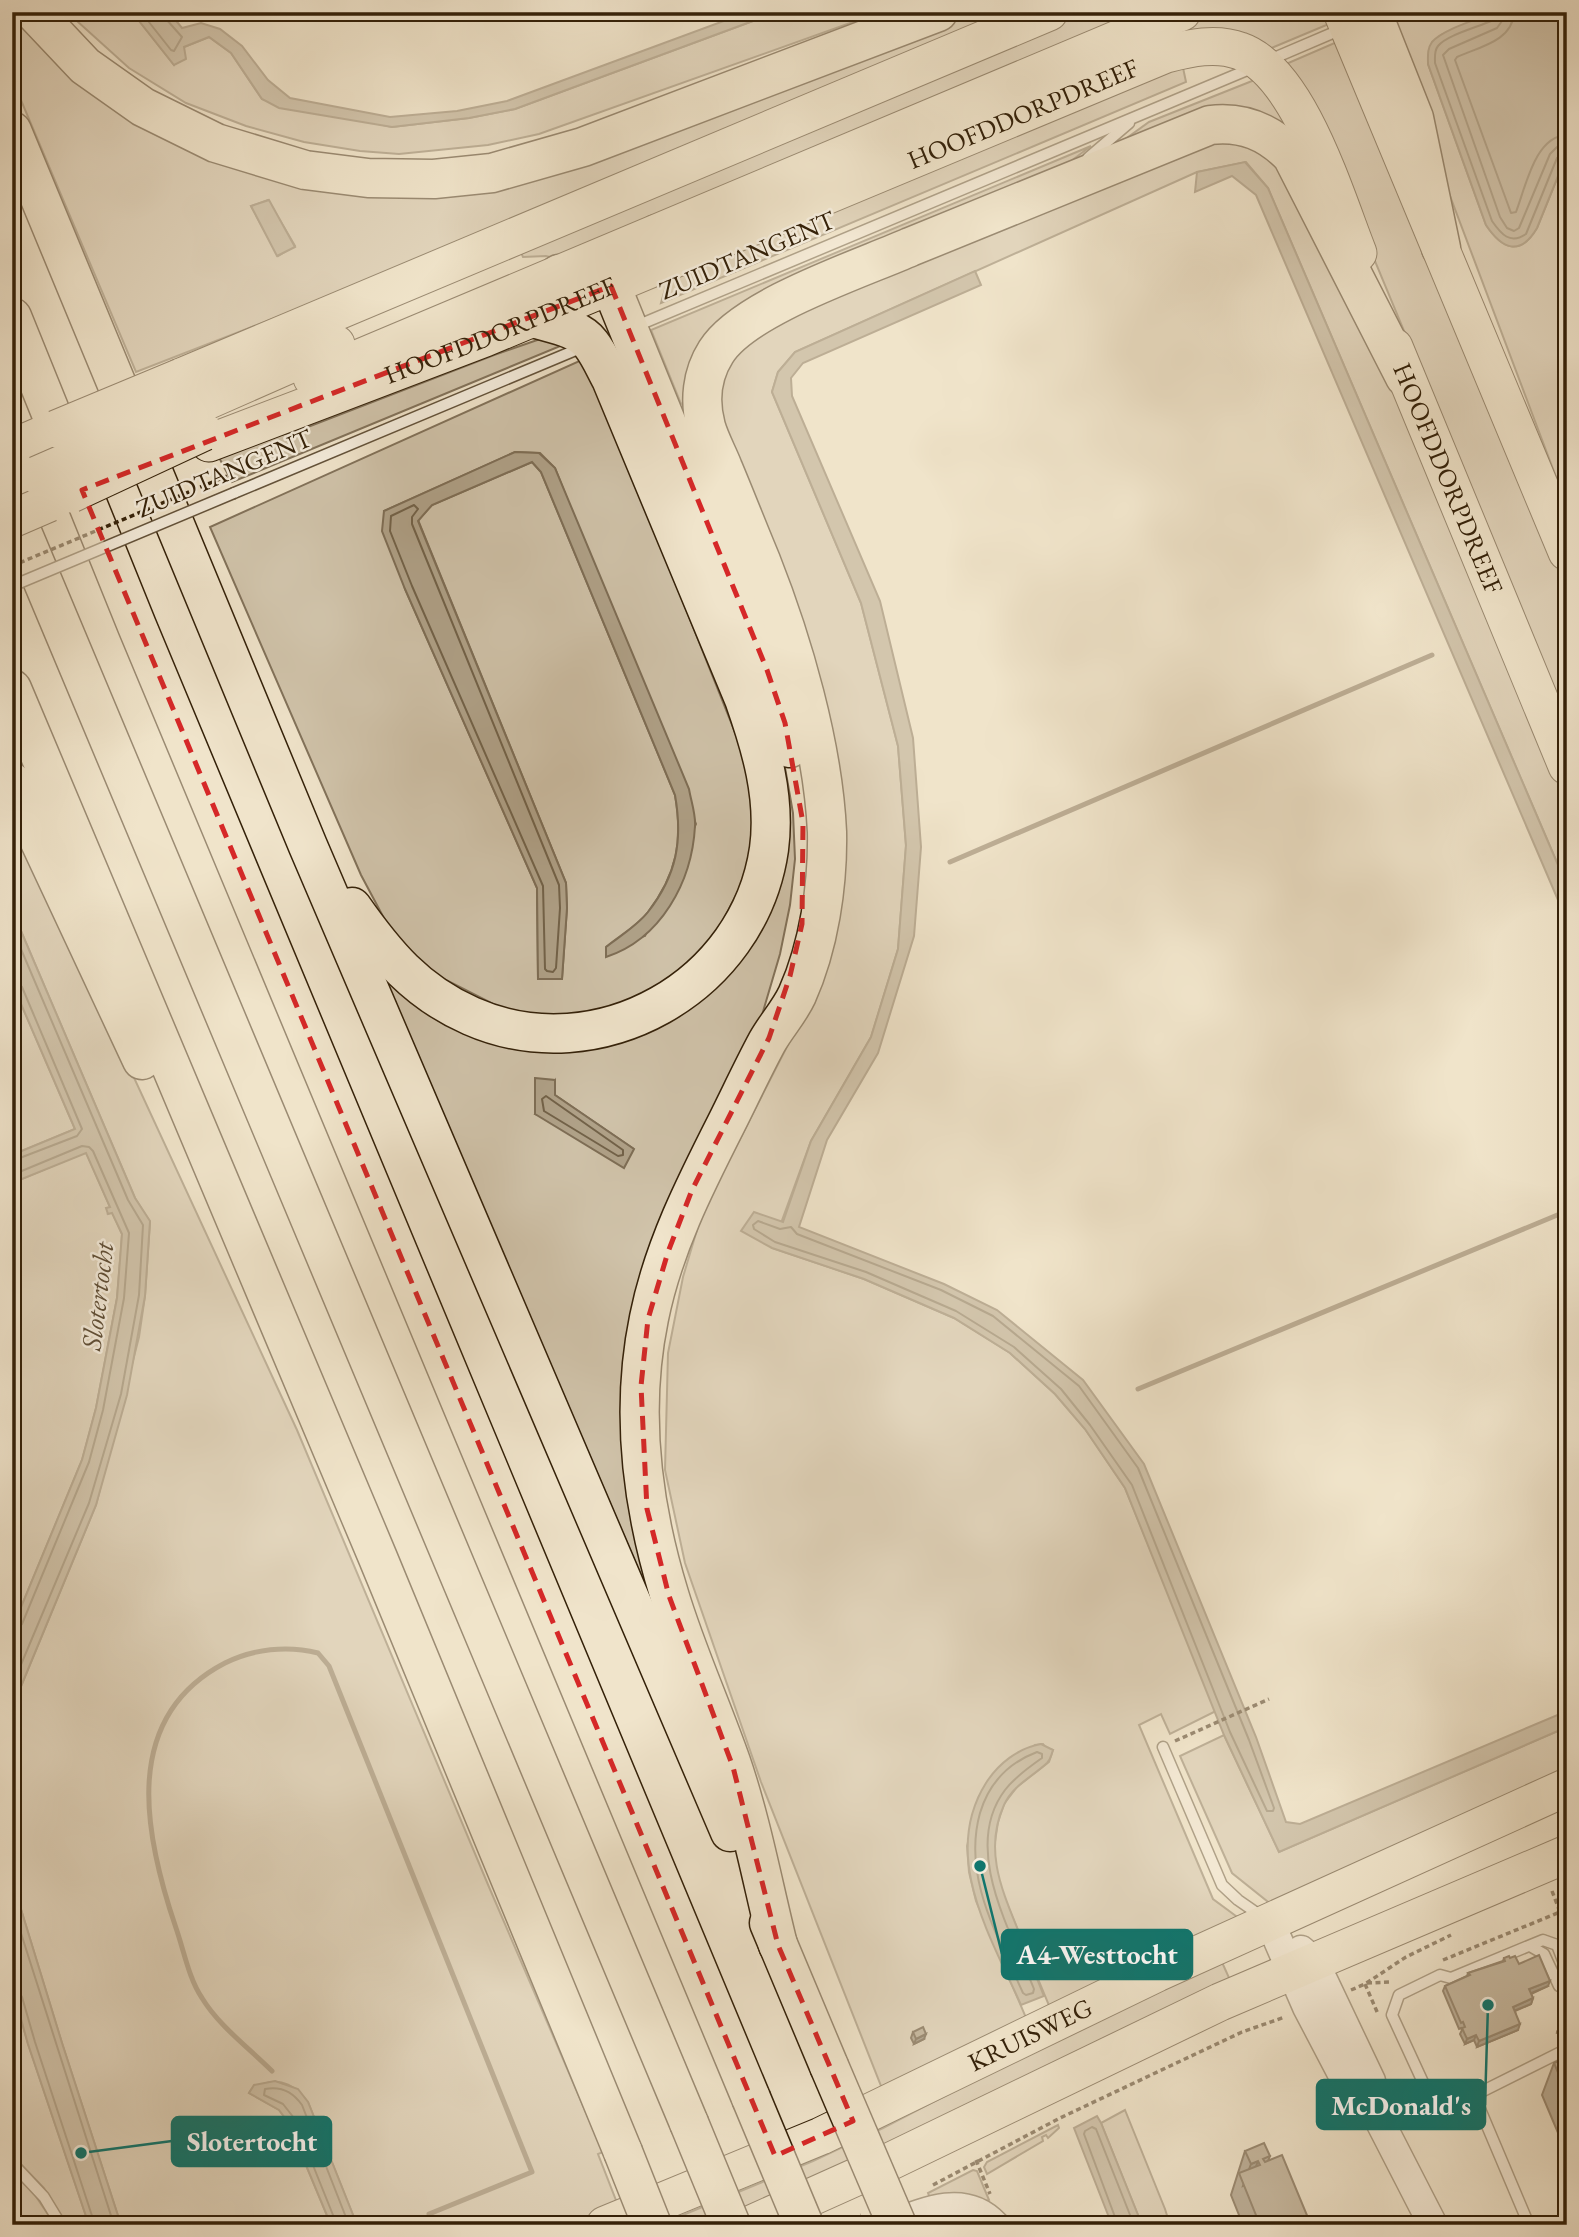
<svg xmlns="http://www.w3.org/2000/svg" width="1579" height="2237" viewBox="0 0 1579 2237" font-family="'EB Garamond',serif">
	<style>
		.green { fill: #d0c3aa; stroke: #82725a; stroke-width: 2; fill-rule: evenodd }
		.water { fill: #b0a289; stroke: #7e6e56; stroke-width: 2 }
		.lines { fill: none; stroke-linecap: round; stroke-linejoin: round }
		.shore { stroke: #726249; stroke-width: 2 }
		.stream { stroke: #7e6e56; stroke-width: 5 }
		.service-casing { stroke: #63523a; stroke-width: 13 }
		.tertiary-casing { stroke: #63523a; stroke-width: 31 }
		.trunk-casing { stroke: #342109; stroke-width: 39 }
		.motorway-casing { stroke: #342109; stroke-width: 41 }
		.path { stroke: #342109; stroke-width: 3.5; stroke-dasharray: 5 3.5; stroke-linecap: butt }
		.service { stroke: #f5eddd; stroke-width: 10 }
		.tertiary { stroke: #f5eddd; stroke-width: 28 }
		.trunk { stroke: #f0e4cb; stroke-width: 37 }
		.motorway { stroke: #f0e4cb; stroke-width: 38 }
		.service-bridge-casing { stroke: #63523a; stroke-width: 13; stroke-linecap: butt }
		.trunk-bridge-casing { stroke: #342109; stroke-width: 39; stroke-linecap: butt }
		.motorway-bridge-casing { stroke: #342109; stroke-width: 41; stroke-linecap: butt }
		.path-bridge { stroke: #342109; stroke-width: 3.5; stroke-dasharray: 5 3.5; stroke-linecap: butt }
		.service-bridge { stroke: #f5eddd; stroke-width: 10 }
		.trunk-bridge { stroke: #f0e4cb; stroke-width: 37 }
		.motorway-bridge { stroke: #f0e4cb; stroke-width: 38 }
		.wall { fill: #81735f; stroke: #342109; stroke-width: 2 }
		.shaded-wall { fill: #695e4d; stroke: #342109; stroke-width: 2 }
		.building { fill: #96866e; stroke: #342109; stroke-width: 2 }
		.marked { fill: none; stroke: #d62828; stroke-width: 5; stroke-dasharray: 14 9; stroke-linejoin: round }
		.labels { text-anchor: middle; stroke-width: 5; stroke-linejoin: round; paint-order: stroke }
		.street-label { font-size: 26px; fill: #342109; stroke: #f5eddd }
		.water-label { font-size: 28px; font-style: italic; fill: #5f4e36; stroke: #f5eddd }
		.leader { fill: none; stroke: #0f766e; stroke-width: 2.5 }
		.callout-dot { fill: #0f766e; stroke: #f5eddd; stroke-width: 2.5 }
		.callout { fill: #0f766e; stroke: #0f766e; stroke-width: 2.5 }
		.callout-label { font-size: 28px; text-anchor: middle; font-weight: bold; fill: #fff }
	</style>
	<rect width="100%" height="100%" fill="#f0e4cb"/>
	<filter id="stains"><feTurbulence type="fractalNoise" baseFrequency=".00286" numOctaves="4"/><feColorMatrix values="0 0 0 0 .2 0 0 0 0 .09 0 0 0 0 .02 0 0 0 .5 -.17"/></filter>
	<radialGradient id="worn" r=".72"><stop offset=".6" stop-color="#630" stop-opacity="0"/><stop offset="1" stop-color="#630" stop-opacity=".3"/></radialGradient>
	<g class="green">
		<path d="M12,12H18L95,86L375,190L788,82L967,12H1023L470,242L136,372L12,79ZM268,200L295,246L278,256L251,206Z"/>
		<polygon points="67,12 132,12 174,65 184,47 209,37 231,53 262,99 392,127 469,118 515,109 777,12 881,12 539,134 488,145 399,154 360,151 304,142 246,126 186,103 129,68"/>
		<polygon points="1078,12 1157,12 565,261 546,256 523,257 518,246"/>
		<polygon points="1211,12 1330,12 1336,21 1269,49 1176,37 1173,28"/>
		<path d="M1406,12H1495L1441,35L1428,64L1486,225C1502,249 1520,257 1537,228L1567,154V387L1560,468V472H1567V506L1384,21Z"/>
		<polygon points="1346,38 1567,579 1567,723 1313,112 1286,64"/>
		<polygon points="1182,63 1186,82 661,303 666,286 685,266"/>
		<polygon points="1257,79 1305,141 1275,129 1084,169 1149,122"/>
		<polygon points="1231,132 1272,147 1377,347 1567,801 1567,886 1268,188 1246,162 1197,172 795,352 778,372 772,392 861,603 898,746 906,846 898,949 871,1037 811,1141 772,1248 864,1279 954,1318 1010,1353 1055,1394 1085,1429 1125,1488 1216,1711 1170,1734 1161,1714 1139,1725 1213,1899 1240,1919 1050,2008 998,1882 994,1848 998,1822 1004,1804 1017,1787 1049,1762 1053,1750 1046,1748 1043,1744 1035,1745 979,1796 967,1846 969,1872 976,1901 1027,2020 885,2096 761,1782 685,1563 665,1470 668,1353 683,1277 702,1213 792,1037 835,865 717,410 722,368 748,334"/>
		<polygon points="1091,146 1034,189 771,301 694,399 681,404 651,330"/>
		<polygon points="543,338 570,342 232,482 216,452 300,430 494,355"/>
		<path d="M586,358L744,755L754,787L753,835L749,870L713,940L647,998L598,1014L546,1018L501,1008L438,976L394,937L361,875L210,527ZM515,452L540,453L555,468L696,824L645,936L606,947C619,936 637,926 648,912C677,874 683,841 675,795L541,472L532,462L432,505L418,520L566,883L567,908L562,979L538,978L537,888L405,589L384,511Z"/>
		<path d="M783,756L793,813L795,859L790,905L780,954L762,1015L652,1251L651,1599L378,962L550,1041L724,963ZM555,1081V1095L634,1149L535,1114Z"/>
		<path d="M12,814L297,1430L489,1887L603,2152L598,2154L619,2208L574,2225H357L308,2102C296,2087 282,2077 263,2084C256,2086 252,2087 249,2093L279,2110L288,2122L331,2225H121L62,2043L12,1880V1708L96,1505L139,1337L145,1296L150,1222L135,1198L12,910Z"/>
		<polygon points="12,983 75,1129 12,1155"/>
		<polygon points="86,1152 110,1207 108,1213 112,1212 122,1234 121,1249 117,1298 96,1408 82,1460 12,1629 12,1183"/>
		<polygon points="1567,1727 1567,1772 1272,1905 1232,1873 1180,1756 1224,1735 1279,1852"/>
		<polygon points="1221,1960 1230,1980 933,2125 713,2225 659,2225 813,2161 883,2128 1064,2034"/>
		<polygon points="12,1987 28,2044 89,2225 66,2225 44,2188 12,2155"/>
		<polygon points="1125,2110 1165,2209 1170,2225 1142,2225 1101,2123"/>
		<polygon points="1058,2125 1059,2128 1048,2138 1046,2135 1042,2137 1043,2141 987,2174 984,2167 987,2162"/>
		<polygon points="12,2170 35,2195 55,2225 32,2225 12,2210"/>
		<polygon points="973,2170 977,2171 989,2200 980,2203 932,2203 928,2193"/>
	</g>
	<g class="water">
		<polygon points="132,12 169,12 182,28 201,23 220,29 242,46 268,80 290,98 390,117 457,111 507,101 748,12 777,12 515,109 469,118 392,127 279,108 262,99 231,53 209,37 184,47 186,59 174,65"/>
		<path d="M1495,12H1567V154L1537,228C1520,257 1502,249 1486,225L1428,64C1428,56 1427,49 1432,42C1443,29 1479,19 1495,12Z"/>
		<polygon points="1245,162 1268,188 1567,886 1567,921 1256,195 1232,176 1195,192 1197,172"/>
		<polygon points="269,200 295,247 277,256 251,206"/>
		<polygon points="975,271 981,285 803,363 791,378 792,396 880,601 913,738 921,847 914,936 878,1053 827,1140 799,1227 944,1284 997,1310 1083,1380 1144,1464 1256,1737 1286,1822 1300,1824 1567,1711 1567,1727 1279,1852 1224,1735 1125,1488 1085,1429 1055,1394 1010,1353 954,1318 864,1279 772,1248 741,1231 754,1212 783,1222 811,1141 871,1037 898,949 906,845 898,746 861,603 772,392 778,372 795,352"/>
		<path d="M515,452L539,453L555,468L689,789C691,801 696,815 695,826C692,882 661,939 606,957V947C619,937 637,926 648,912C677,875 683,840 675,795L541,472L532,462L432,505L418,521L566,883L567,908L562,979H538L537,888L405,589L382,531L384,511Z"/>
		<polygon points="12,910 135,1198 150,1221 145,1296 127,1395 96,1505 12,1708 12,1629 82,1460 96,1408 117,1298 122,1234 112,1213 108,1214 106,1208 110,1207 86,1153 12,1183 12,1155 75,1129 12,983"/>
		<polygon points="535,1078 555,1080 555,1095 634,1149 624,1168 535,1114"/>
		<path d="M1041,1744L1053,1750C1051,1755 1051,1759 1047,1763C1032,1777 1013,1785 1004,1805C984,1849 1001,1888 1018,1930C1026,1952 1035,1974 1044,1996L1021,2005C991,1937 940,1856 986,1783C998,1764 1018,1748 1041,1744Z"/>
		<polygon points="12,1880 62,2043 121,2225 89,2225 28,2044 12,1987"/>
		<polygon points="275,2081 298,2089 308,2102 357,2225 331,2225 288,2122 279,2110 249,2093 254,2085"/>
		<polygon points="1097,2116 1101,2123 1142,2225 1112,2225 1074,2128"/>
	</g>
	<g class="lines">
		<g class="shore">
			<polyline points="141,12 171,50 174,51 182,37 166,19 164,12"/>
			<path d="M1495,12L1491,21C1478,27 1447,35 1438,46C1434,51 1435,57 1435,63L1492,221C1501,234 1510,245 1526,234L1557,158L1567,154"/>
			<polyline points="1504,12 1502,21 1497,28 1449,49 1443,55 1500,217 1507,228 1514,231 1519,228 1550,154 1557,147 1567,145"/>
			<path d="M1514,12C1513,41 1479,47 1457,57L1455,60L1511,213L1516,212C1526,186 1535,136 1567,135"/>
			<polygon points="414,505 418,509 412,517 412,524 559,885 560,908 556,968 553,972 547,971 545,969 543,886 412,586 390,531 391,516"/>
			<polyline points="12,928 128,1200 143,1225 139,1295 121,1394 89,1503 12,1686"/>
			<polyline points="12,983 18,983 22,987 82,1129 77,1136 12,1161"/>
			<polygon points="546,1096 623,1150 623,1155 618,1156 544,1111 542,1099"/>
			<polyline points="12,1175 82,1146 89,1147 93,1151 129,1233 124,1298 103,1410 89,1462 22,1624 18,1628 12,1629"/>
			<polygon points="758,1221 780,1229 791,1227 797,1234 941,1290 993,1316 1079,1386 1138,1468 1249,1740 1274,1808 1273,1811 1267,1811 1230,1732 1132,1485 1090,1425 1061,1389 1014,1347 956,1311 866,1272 775,1242 754,1229 753,1225"/>
			<path d="M1037,1752L1042,1754V1758C1029,1767 1015,1777 1005,1790C961,1848 1011,1932 1034,1989L1033,1993L1026,1995L1023,1993C998,1936 962,1877 980,1813C989,1783 1008,1763 1037,1752Z"/>
			<polyline points="12,1905 114,2225"/>
			<polyline points="12,1991 19,1992 22,1997 35,2042 95,2225"/>
			<path d="M337,2225L294,2118L283,2104L264,2095L265,2089C280,2086 293,2092 302,2105L349,2225"/>
			<polyline points="1118,2225 1084,2134 1085,2131 1092,2127 1096,2129 1134,2225"/>
		</g>
		<g class="stream">
			<polyline points="950,862 1432,655"/>
			<polyline points="1138,1389 1567,1211"/>
			<path d="M272,2071C249,2048 219,2026 202,1998C189,1979 184,1951 176,1928C145,1837 119,1718 225,1663C253,1649 287,1645 318,1653L329,1666L532,2172L429,2214"/>
		</g>
		<g class="service-casing">
			<g id="service">
				<polyline points="1267,61 1342,29"/>
				<polyline points="1088,158 1129,123"/>
				<polyline points="634,327 1252,68"/>
				<polyline points="234,493 583,347"/>
				<polyline points="1163,1747 1222,1885 1238,1900 1264,1918"/>
				<polyline points="1530,1946 1544,1954 1559,1986 1567,1990"/>
				<polyline points="1427,2091 1392,2015 1399,1995 1440,1975 1451,1978 1543,1940 1557,1945 1567,1971"/>
				<polyline points="12,2163 44,2197 61,2225"/>
				<polyline points="1529,2225 1477,2102 1479,2093 1567,2049"/>
			</g>
		</g>
		<g class="tertiary-casing">
			<g id="tertiary">
				<polyline points="1270,1922 1307,2007 1351,2091 1377,2116 1433,2225"/>
				<polyline points="1301,1950 1314,1961 1371,2081 1377,2116"/>
				<path d="M892,2225C925,2211 965,2193 995,2225"/>
			</g>
		</g>
		<g class="trunk-casing">
			<g id="trunk">
				<polyline points="1342,12 1567,552"/>
				<path id="s1" d="M1394,347L1567,766"/>
				<polyline points="181,377 1049,12"/>
				<polyline points="312,378 1182,12"/>
				<polyline points="193,407 336,344"/>
				<path id="s2" d="M209,443L485,338L1166,54C1190,48 1216,42 1240,51C1299,71 1336,198 1358,253"/>
				<polyline points="12,448 56,429"/>
				<polyline points="12,485 37,475"/>
				<path id="s3" d="M605,2225L821,2136L1157,1973L1567,1787"/>
				<polyline points="749,2225 887,2163 1220,2002 1567,1854"/>
			</g>
		</g>
		<g class="motorway-casing">
			<g id="motorway">
				<polyline points="34,12 85,66 143,107 216,143 305,170 368,178 434,179 492,173 583,147 938,12"/>
				<polyline points="1372,12 1414,118 1441,248"/>
				<polyline points="12,131 308,846 730,1832"/>
				<polyline points="559,274 611,286"/>
				<polyline points="611,286 767,670 790,748"/>
				<polyline points="611,286 657,234"/>
				<polyline points="12,317 137,626 751,2098"/>
				<polyline points="12,508 689,2123"/>
				<polyline points="12,689 378,1558 623,2152"/>
				<polyline points="12,782 142,1060"/>
				<path d="M352,907C385,954 416,992 471,1016C598,1072 749,987 769,849C776,797 761,747 744,699L611,379C605,368 599,354 591,344C578,327 552,324 533,318"/>
				<polyline points="769,1923 829,2066"/>
				<path d="M778,1945C763,1885 751,1820 731,1762C711,1705 686,1651 669,1594C642,1506 630,1410 649,1318C663,1248 695,1185 727,1122C740,1096 753,1068 767,1042C776,1026 789,1012 797,995C819,946 828,885 827,832C823,745 793,642 761,561C748,530 736,499 723,468C718,455 710,441 706,427C699,401 702,374 716,352C744,307 860,269 910,247C1010,206 1110,165 1210,125C1243,121 1269,132 1292,156L1405,377"/>
			</g>
		</g>
		<g class="path">
			<polyline points="1175,1741 1269,1699"/>
			<polyline points="1552,1891 1560,1912 1567,1915"/>
			<polyline points="1443,1960 1560,1912"/>
			<polyline points="1367,1983 1391,1982"/>
			<polyline points="1365,1984 1378,2014"/>
			<polyline points="1351,1990 1365,1984 1406,1957 1451,1935"/>
			<polyline points="1556,2032 1567,2034"/>
			<polyline points="976,2160 990,2194"/>
			<polyline points="933,2185 1060,2118 1242,2032 1285,2017"/>
			<polyline points="837,2225 861,2215"/>
		</g>
		<use href="#service" class="service"/>
		<use href="#tertiary" class="tertiary"/>
		<use href="#trunk" class="trunk"/>
		<use href="#motorway" class="motorway"/>
		<g class="service-bridge-casing">
			<polyline id="service-bridge" points="12,586 234,493"/>
		</g>
		<g class="trunk-bridge-casing">
			<g id="trunk-bridge">
				<polyline points="56,429 181,377"/>
				<polyline points="37,475 193,407"/>
				<polyline points="71,494 204,432"/>
				<polyline points="12,519 49,503"/>
			</g>
		</g>
		<g class="motorway-bridge-casing">
			<g id="motorway-bridge">
				<polyline points="829,2066 897,2225"/>
				<polyline points="751,2098 804,2225"/>
				<polyline points="689,2123 731,2225"/>
				<polyline points="623,2152 652,2225"/>
			</g>
		</g>
		<polyline class="path-bridge" points="12,566 227,476"/>
		<use href="#service-bridge" class="service-bridge"/>
		<use href="#trunk-bridge" class="trunk-bridge"/>
		<use href="#motorway-bridge" class="motorway-bridge"/>
	</g>
	<g class="wall">
		<polygon points="1504,1958 1510,1958 1519,1964 1548,1986 1531,1994 1533,1998 1531,2004 1515,2011 1518,2030 1477,2047 1474,2040 1465,2044 1460,2034 1462,2030 1461,2028 1459,2029 1443,1991 1445,1986 1467,1976 1468,1973 1503,1961"/>
		<polygon points="913,2032 924,2039 914,2044 911,2038"/>
		<polygon points="1567,2049 1567,2154 1542,2095 1554,2063 1559,2061 1563,2051"/>
		<polygon points="1245,2151 1270,2156 1268,2161 1311,2225 1243,2225 1231,2195"/>
	</g>
	<g class="shaded-wall">
		<polygon points="1550,1981 1548,1986 1527,1995 1529,1989"/>
		<polygon points="1533,1998 1531,2004 1511,2012 1513,2007"/>
		<polygon points="1520,2024 1518,2030 1477,2047 1479,2041"/>
		<polygon points="926,2034 924,2039 914,2044 916,2039"/>
		<polygon points="1476,2035 1474,2040 1465,2044 1467,2039"/>
		<polygon points="1258,2161 1250,2183 1243,2186 1251,2164"/>
	</g>
	<g class="building">
		<polygon points="1539,1955 1550,1981 1529,1989 1533,1998 1513,2007 1520,2024 1479,2041 1476,2035 1467,2039 1462,2028 1465,2027 1463,2022 1461,2023 1445,1986 1470,1975 1468,1973 1505,1961 1504,1958 1509,1956 1510,1958 1515,1956 1519,1964"/>
		<polygon points="923,2027 926,2034 916,2039 913,2032"/>
		<polygon points="1567,2049 1567,2094 1554,2063 1566,2058 1563,2051"/>
		<polygon points="1264,2143 1270,2156 1263,2159 1265,2162 1282,2155 1311,2225 1260,2225 1239,2173 1260,2165 1258,2161 1251,2164 1245,2151"/>
	</g>
	<path d="M0 0H1579V2237H0ZM611,286L767,670L785,723L803,823L802,924L790,976L769,1038L692,1190L668,1252L648,1319L641,1386L647,1509L669,1596L733,1767L778,1945L853,2121L775,2156L82,490Z" fill="#f0e4cb" fill-opacity=".55" fill-rule="evenodd"/>
	<path class="marked" d="M611,286L767,670L785,723L803,823L802,924L790,976L769,1038L692,1190L668,1252L648,1319L641,1386L647,1509L669,1596L733,1767L778,1945L853,2121L775,2156L82,490Z"/>
	<g class="labels">
		<g class="street-label">
			<text dy="9" stroke="none"><textPath href="#s2" startOffset="878">HOOFDDORPDREEF</textPath></text>
			<text transform="translate(747 255) rotate(-23)" y="9">ZUIDTANGENT</text>
			<text dy="9" stroke="none"><textPath href="#s2" startOffset="312">HOOFDDORPDREEF</textPath></text>
			<text transform="translate(224 473) rotate(-23)" y="9">ZUIDTANGENT</text>
			<text dy="9" stroke="none"><textPath href="#s1" startOffset="142">HOOFDDORPDREEF</textPath></text>
			<text dy="9" stroke="none"><textPath href="#s3" startOffset="466">KRUISWEG</textPath></text>
		</g>
		<g class="water-label">
			<text transform="translate(97 1296) rotate(-83)" y="10">Slotertocht</text>
		</g>
	</g>
	<path class="leader" d="M980 1866L1002 1954M1488 2005L1485 2105M81 2153L172 2141"/>
	<g class="callout-dot">
		<circle cx="980" cy="1866" r="7"/>
		<circle cx="1488" cy="2005" r="7"/>
		<circle cx="81" cy="2153" r="7"/>
	</g>
	<g class="callout">
		<rect x="1002" y="1930" width="190" height="49" rx="7"/>
		<rect x="1317" y="2080" width="168" height="49" rx="7"/>
		<rect x="172" y="2117" width="159" height="49" rx="7"/>
	</g>
	<g class="callout-label">
		<text x="1097" y="1964">A4-Westtocht</text>
		<text x="1401" y="2115">McDonald's</text>
		<text x="252" y="2151">Slotertocht</text>
	</g>
	<rect width="1579" height="2237" fill="none" stroke="#f0e4cb" stroke-width="42"/>
	<rect x="14" y="14" width="1551" height="2209" fill="none" stroke="#342109" stroke-width="3.5"/>
	<rect x="21" y="21" width="1537" height="2195" fill="none" stroke="#342109" stroke-width="2"/>
	<rect width="100%" height="100%" filter="url(#stains)"/>
	<rect width="100%" height="100%" fill="url(#worn)"/>
</svg>
